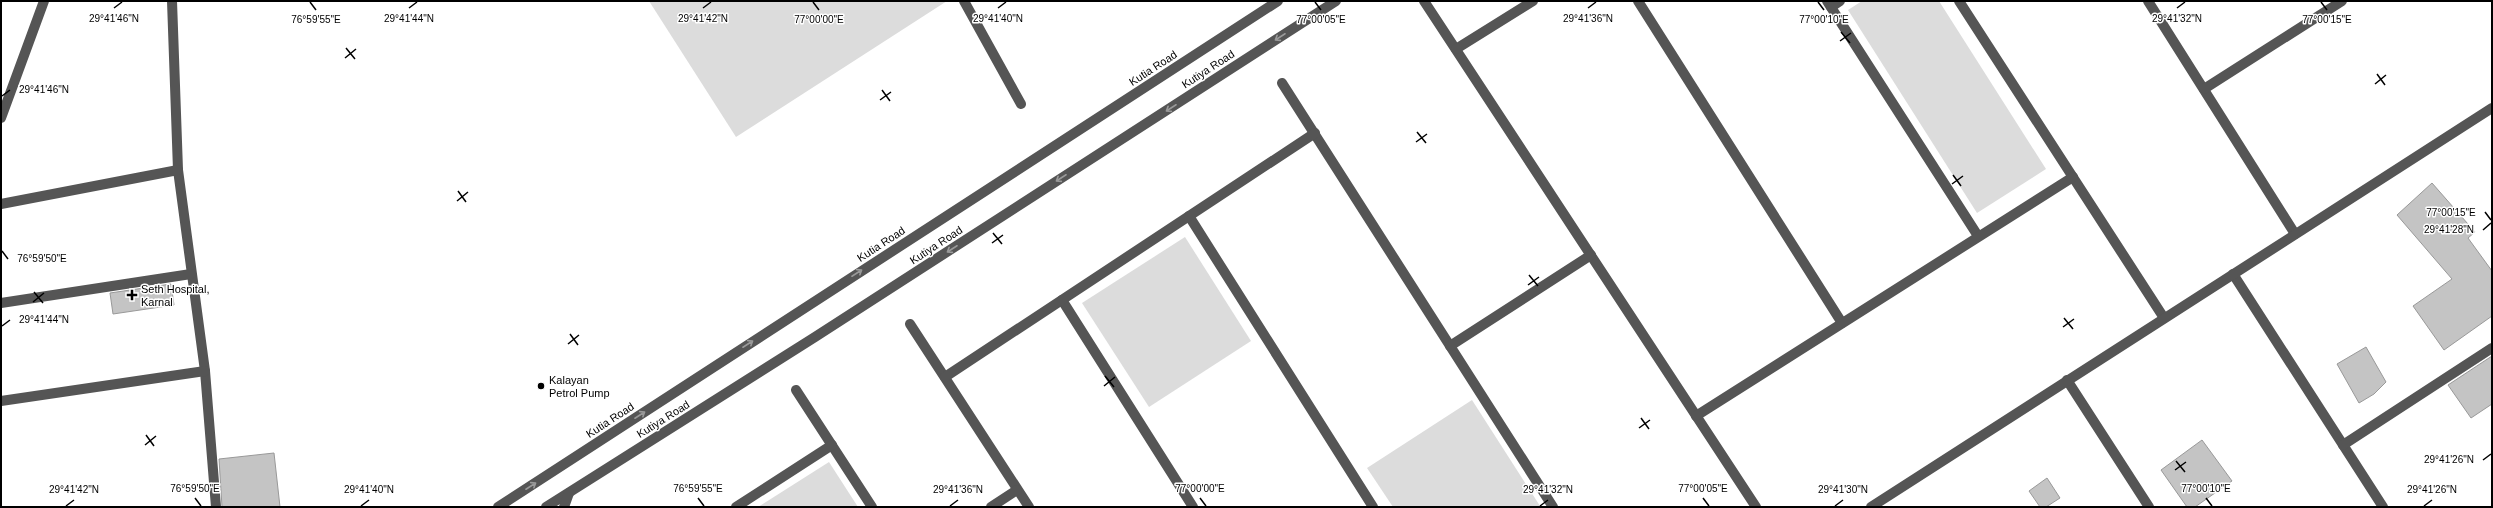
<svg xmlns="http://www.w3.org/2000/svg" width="2493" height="508" viewBox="0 0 2493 508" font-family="Helvetica,sans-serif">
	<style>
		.green { fill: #dcdcdc }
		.building { fill: #c4c4c4; stroke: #999 }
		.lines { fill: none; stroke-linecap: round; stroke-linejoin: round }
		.minor { stroke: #555; stroke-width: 10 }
		.oneway { stroke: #999 }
		.ticks { fill: none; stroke: #000; stroke-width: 1.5 }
		.poi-dot { fill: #000; stroke: #fff; stroke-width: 1.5 }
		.labels { text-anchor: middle; stroke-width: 3; stroke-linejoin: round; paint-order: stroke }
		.street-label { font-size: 11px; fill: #000; stroke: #fff }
		.poi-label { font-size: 11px; fill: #000; stroke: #fff; text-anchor: start }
		.ticks-label { font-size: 10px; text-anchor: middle; fill: #000; stroke: #fff; stroke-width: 3; stroke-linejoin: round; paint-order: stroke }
	</style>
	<rect width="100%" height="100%" fill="#fff"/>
	<g class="green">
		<polygon points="649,1 947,1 736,137"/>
		<polygon points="1862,1 1939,1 2046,169 1977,213 1848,10"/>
		<polygon points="1185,237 1251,341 1149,407 1082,303"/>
		<polygon points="1472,400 1540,506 1393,507 1367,468"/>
		<polygon points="829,462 858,507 758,507"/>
	</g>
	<g class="building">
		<polygon points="2432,183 2475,232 2468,238 2492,271 2492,316 2444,350 2413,306 2452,279 2397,215"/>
		<polygon points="171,284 174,305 113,314 110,293"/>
		<polygon points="2366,347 2386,382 2374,394 2359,403 2337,364"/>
		<polygon points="2492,356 2492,404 2471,418 2448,385"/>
		<polygon points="2202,440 2232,481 2195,507 2187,507 2161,470"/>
		<polygon points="274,453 280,507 222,507 219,459"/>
		<polygon points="2047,478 2060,498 2046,507 2040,507 2029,491"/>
	</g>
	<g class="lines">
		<g class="minor">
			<polyline points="172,1 178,170 205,371 216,507"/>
			<polyline points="964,1 1021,104"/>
			<polyline points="1424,1 1756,507"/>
			<polyline points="1638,1 1842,323"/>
			<polyline points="1827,1 1978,236"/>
			<polyline points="1959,1 2164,318"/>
			<polyline points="2148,1 2295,234"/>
			<polyline points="1831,7 1840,1"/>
			<polyline points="1456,49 1533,1"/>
			<polyline points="1282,83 1553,507"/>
			<polyline points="2204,89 2342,1"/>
			<polyline points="1,118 44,1"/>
			<polyline points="1,204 178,170"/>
			<polyline points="1189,216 1373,507"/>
			<polyline points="2233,274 2383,507"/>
			<polyline points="1062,300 1193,507"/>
			<polyline points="1,303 191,274"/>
			<polyline points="910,324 1029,507"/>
			<polyline points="1450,346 1591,255"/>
			<polyline points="945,377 1315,133"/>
			<polyline points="2067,380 2149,507"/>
			<polyline points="796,390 872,507"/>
			<polyline points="1,401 205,371"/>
			<polyline points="1696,416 2073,177"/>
			<polyline points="2343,445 2492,348"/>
			<polyline points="498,507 1278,1"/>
			<polyline points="546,507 815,337 1336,1"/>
			<polyline points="564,507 569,493"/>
			<polyline points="736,507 832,445"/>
			<polyline points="991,507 1017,490"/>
			<polyline points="1871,507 2492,108"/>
		</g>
	</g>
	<defs><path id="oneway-shaft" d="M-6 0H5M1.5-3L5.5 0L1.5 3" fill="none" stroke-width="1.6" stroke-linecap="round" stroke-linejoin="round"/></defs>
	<g class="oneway">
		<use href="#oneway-shaft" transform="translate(1280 37) rotate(147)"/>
		<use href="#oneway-shaft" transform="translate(1171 108) rotate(147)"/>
		<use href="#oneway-shaft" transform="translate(1061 178) rotate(147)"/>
		<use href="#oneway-shaft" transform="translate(952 249) rotate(147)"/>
		<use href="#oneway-shaft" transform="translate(857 273) rotate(-33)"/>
		<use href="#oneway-shaft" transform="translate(748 344) rotate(-33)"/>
		<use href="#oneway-shaft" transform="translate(640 415) rotate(-33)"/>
		<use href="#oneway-shaft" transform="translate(531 486) rotate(-33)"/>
	</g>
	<path class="ticks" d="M310,2L316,10M813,2L819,10M1315,2L1321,10M1818,2L1824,10M2321,2L2327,10M114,8L122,2M409,8L417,2M703,8L711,2M998,8L1006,2M1588,8L1596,2M2177,8L2185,2M1841,32L1850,43M1840,41L1851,33M346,48L355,59M345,58L356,49M2377,74L2385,85M2375,84L2386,75M882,90L890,101M2,96L10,90M880,100L891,92M1417,132L1426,143M1416,142L1427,134M1953,175L1961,186M1952,184L1963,176M458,191L466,202M457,201L468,192M2485,212L2491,220M2483,230L2491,223M993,233L1002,244M992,243L1003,235M2,251L8,259M1529,275L1538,286M1528,285L1539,277M34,292L43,303M33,302L44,293M2064,318L2073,329M2,326L10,320M2063,327L2074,319M570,334L578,345M568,344L579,335M1105,376L1114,387M1104,386L1115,377M1641,418L1649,429M1639,428L1650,420M146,435L154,446M145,445L156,436M2483,460L2491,454M2176,461L2185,472M2175,470L2186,462M195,498L201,506M698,498L704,506M1200,498L1206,506M1703,498L1709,506M2206,498L2212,506M66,506L74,500M361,506L369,500M950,506L958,500M1540,506L1548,500M1835,506L1843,500M2424,506L2432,500"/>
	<g class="poi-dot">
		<path d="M130 289h4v4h4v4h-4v4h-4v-4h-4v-4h4z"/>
		<circle cx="541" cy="386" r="4"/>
	</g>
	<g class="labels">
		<g class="street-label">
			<text transform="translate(1153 68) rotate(-33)" y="4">Kutia Road</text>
			<text transform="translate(1208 69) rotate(-33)" y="4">Kutiya Road</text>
			<text transform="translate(881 244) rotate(-33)" y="4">Kutia Road</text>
			<text transform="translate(936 245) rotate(-33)" y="4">Kutiya Road</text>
			<text transform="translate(663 419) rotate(-32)" y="4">Kutiya Road</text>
			<text transform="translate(610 420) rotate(-33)" y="4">Kutia Road</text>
		</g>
		<g class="poi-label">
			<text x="141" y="293">Seth Hospital,<tspan x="141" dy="13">Karnal</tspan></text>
			<text x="549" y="384">Kalayan<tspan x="549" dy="13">Petrol Pump</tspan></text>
		</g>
	</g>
	<g class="ticks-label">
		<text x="114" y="22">29°41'46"N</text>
		<text x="2177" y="22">29°41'32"N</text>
		<text x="409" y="22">29°41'44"N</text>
		<text x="703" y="22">29°41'42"N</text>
		<text x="998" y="22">29°41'40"N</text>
		<text x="1588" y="22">29°41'36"N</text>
		<text x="1824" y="23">77°00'10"E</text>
		<text x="316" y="23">76°59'55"E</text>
		<text x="819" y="23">77°00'00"E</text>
		<text x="1321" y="23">77°00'05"E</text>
		<text x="2327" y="23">77°00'15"E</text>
		<text x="44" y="93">29°41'46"N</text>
		<text x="2451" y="216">77°00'15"E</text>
		<text x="2449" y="233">29°41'28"N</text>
		<text x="42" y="262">76°59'50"E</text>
		<text x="44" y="323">29°41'44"N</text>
		<text x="2449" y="463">29°41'26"N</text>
		<text x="195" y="492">76°59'50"E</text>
		<text x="698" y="492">76°59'55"E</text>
		<text x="1200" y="492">77°00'00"E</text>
		<text x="1703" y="492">77°00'05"E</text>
		<text x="2206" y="492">77°00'10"E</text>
		<text x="74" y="493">29°41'42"N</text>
		<text x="369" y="493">29°41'40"N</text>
		<text x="958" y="493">29°41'36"N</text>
		<text x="1548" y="493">29°41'32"N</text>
		<text x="1843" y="493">29°41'30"N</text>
		<text x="2432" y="493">29°41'26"N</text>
	</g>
	<rect width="2493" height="508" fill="none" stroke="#000000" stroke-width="4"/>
</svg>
